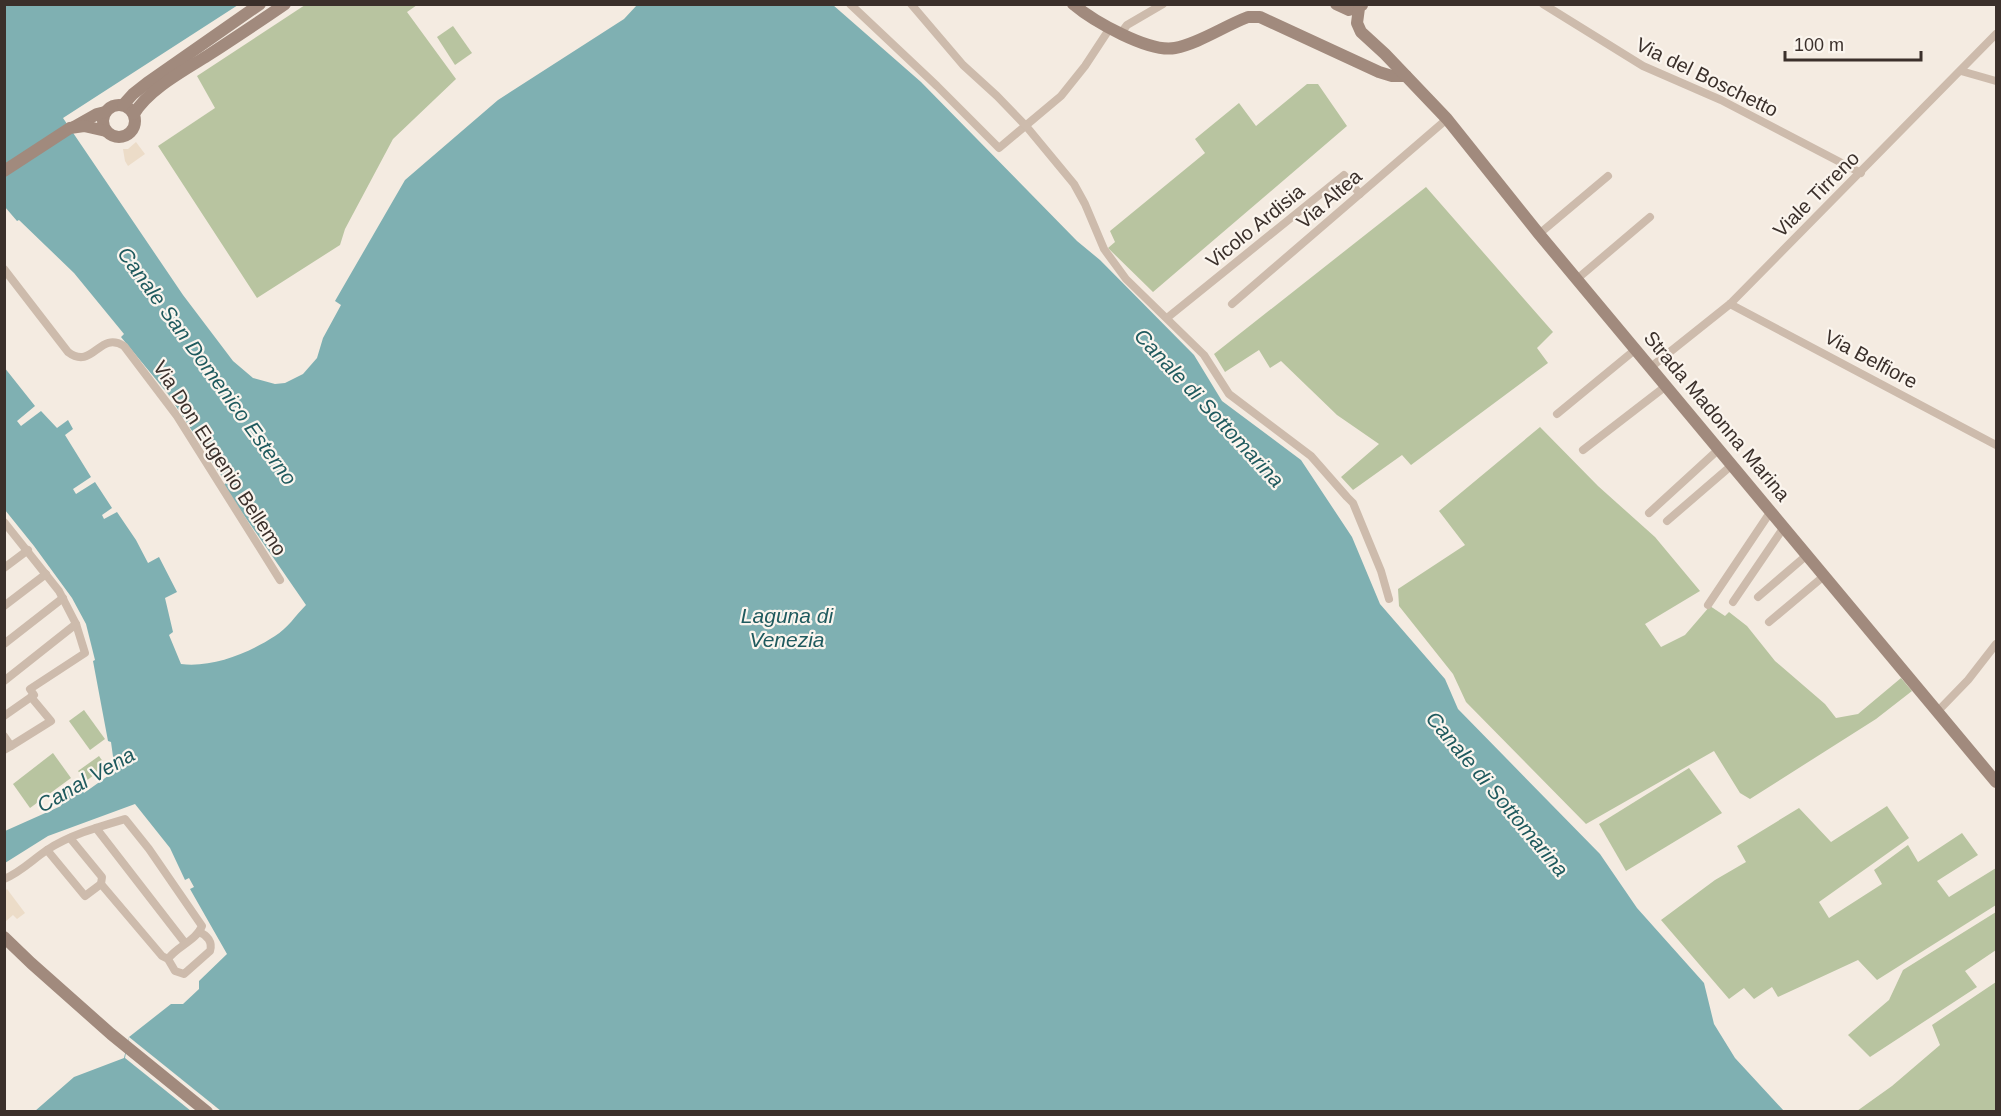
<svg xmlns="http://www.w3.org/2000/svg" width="2001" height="1116" viewBox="0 0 2001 1116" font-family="Arial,sans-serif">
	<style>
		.green { fill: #b8c4a0 }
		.plaza { fill: #ecdcc8 }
		.water { fill: #7fb0b2 }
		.pier { fill: #f4ebe1 }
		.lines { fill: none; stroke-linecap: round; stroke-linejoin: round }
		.street { stroke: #cdbbac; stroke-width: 8 }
		.secondary { stroke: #a18a7d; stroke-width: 12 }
		.labels { text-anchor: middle; stroke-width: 4.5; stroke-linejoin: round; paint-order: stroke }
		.street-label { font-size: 20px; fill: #3b302b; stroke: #fbf5ee }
		.water-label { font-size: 21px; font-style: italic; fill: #1f5a5e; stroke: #fbf5ee }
	</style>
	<rect width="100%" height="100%" fill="#f4ebe1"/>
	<g class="green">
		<polygon points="305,5 417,5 407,12 456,79 393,139 345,229 340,245 257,298 158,146 215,108 197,76"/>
		<polygon points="453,26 472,53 455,65 437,37"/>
		<polygon points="1307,84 1318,84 1347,126 1153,292 1108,248 1115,242 1110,231 1205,153 1195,139 1239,103 1256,126"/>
		<polygon points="1426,187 1553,332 1537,348 1548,363 1411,465 1402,455 1353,490 1341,477 1379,444 1337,415 1281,361 1270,368 1259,350 1225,372 1214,354"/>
		<polygon points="1540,427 1598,486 1655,537 1700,591 1645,624 1661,647 1685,635 1710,606 1725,616 1729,612 1747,626 1775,661 1825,704 1836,718 1858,714 1901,678 1912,691 1876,719 1750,799 1740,793 1714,751 1586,824 1466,702 1453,674 1399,606 1398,589 1465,545 1439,511"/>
		<polygon points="84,710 105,739 90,750 69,721"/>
		<polygon points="53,753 71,778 30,808 13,784"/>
		<polygon points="99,756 106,766 86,781 78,771"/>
		<polygon points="1689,768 1722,813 1626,871 1599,824"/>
		<polygon points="1887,806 1909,838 1819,902 1829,918 1882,884 1874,870 1908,845 1918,862 1962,833 1978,855 1937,881 1949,897 1996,868 1996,905 1877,980 1858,960 1778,997 1772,987 1754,999 1744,988 1729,999 1661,920 1715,880 1746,862 1737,846 1799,808 1831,842"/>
		<polygon points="1996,912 1996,950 1965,971 1977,987 1870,1057 1848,1035 1889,1000 1903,970"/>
		<polygon points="1996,982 1996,1111 1857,1111 1892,1086 1940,1045 1932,1025"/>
	</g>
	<g class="plaza">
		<polygon points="136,142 145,154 128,166 125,161 123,149 128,149"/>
		<polygon points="7,889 25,913 17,919 13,915 5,922 5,891"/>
	</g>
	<path class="water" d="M5,5H238L63,118L183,295L233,361L253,378L275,384L285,383L303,374L317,358L323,338L341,305L335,301L405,180L498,100L624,19L637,5H833L921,82L1077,241L1100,260L1194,355L1222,401L1301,460L1352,537L1380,604L1445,679L1458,709L1600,854L1637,908L1704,983L1714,1024L1735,1058L1784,1111H35L74,1077L124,1058L129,1037L171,1004H183L199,989V981L227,954L190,889L194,887L189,878L185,880L170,848L135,804L48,836L5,863V831L61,806L54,797L75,781L84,793L115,771L111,742L108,741L93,661L95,660L86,624L72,598L34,546L5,510L4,367L35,406L17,421L21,426L41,411L57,428L68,420L73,429L65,435L91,477L73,489L76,494L95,482L112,508L102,515L104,519L117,512L136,540L148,563L159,557L177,592L165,598L173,632L169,635L181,664C212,668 249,653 275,636C287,629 296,615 306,605L223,485L226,483L168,394L121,337L124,334L74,273L19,220L17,221L5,207Z"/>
	<polygon class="pier" points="129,1037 221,1111 191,1111 125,1058"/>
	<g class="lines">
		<g class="street">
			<polyline points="850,4 937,86 999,148 1061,96 1085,66 1110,28"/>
			<polyline points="911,4 963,65 997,96 1026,126 1074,184 1085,204 1104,249 1126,279 1204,355 1229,394 1311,456 1347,497 1353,503 1381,571 1389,599"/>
			<polyline points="1543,4 1643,66 1721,100 1861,173"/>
			<polyline points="1121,33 1127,25 1163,4"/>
			<polyline points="1961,71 1996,81"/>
			<polyline points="1539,234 1608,176"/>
			<path d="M4,269L68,352C93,371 99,330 124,346L177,416L280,580"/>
			<polyline points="1577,279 1650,217"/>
			<polyline points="1232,304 1447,119"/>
			<polyline points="1730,304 1996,445"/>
			<polyline points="1167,318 1344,175 1360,194"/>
			<polyline points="1651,367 1730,304 1996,34"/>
			<polyline points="1557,414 1636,349"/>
			<polyline points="1583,450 1666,386"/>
			<polyline points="1649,513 1719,449"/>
			<polyline points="1667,521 1732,465"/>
			<polyline points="4,522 59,591 76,624 85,653 30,689 34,695 4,716"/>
			<polyline points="4,568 28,550"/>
			<polyline points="1758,597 1807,555"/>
			<polyline points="1733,602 1784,527"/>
			<polyline points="1708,605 1771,511"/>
			<polyline points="4,606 46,574"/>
			<polyline points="1769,622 1824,576"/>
			<polyline points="4,644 63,598"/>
			<polyline points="4,681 76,624"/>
			<polyline points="1937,712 1968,680 1996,644"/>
			<polyline points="4,736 11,746 4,750"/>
			<polyline points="11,746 51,721 31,697"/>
			<polyline points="96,828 185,943"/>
			<path d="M70,838L102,877L101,884L162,956L168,959L175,971L184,974L210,951C213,942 207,935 199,932"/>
			<polyline points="47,850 85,896 101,884"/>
			<path d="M4,879C21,872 32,860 47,850C70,835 98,827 125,819L149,849L202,926C196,941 177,946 168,959"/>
		</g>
		<g class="secondary">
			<path d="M1073,4C1093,21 1149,53 1175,48C1200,43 1224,26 1248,17H1260L1379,72L1392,76H1406"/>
			<polyline points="1336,4 1349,10 1362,5"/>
			<polyline points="1359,8 1357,23 1361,32 1385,54 1447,119 1539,234 1996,782"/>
			<circle cx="119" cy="121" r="16"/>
			<polyline points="123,105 133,94 147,83 260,4"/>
			<path d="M134,114C148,90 183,71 207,56C233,39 259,22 285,4"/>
			<polyline points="74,127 97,114 105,112"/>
			<polyline points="4,171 70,128 84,126 106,131"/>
			<polyline points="4,937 31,963 111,1034 207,1112"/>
		</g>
	</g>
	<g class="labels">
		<g class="street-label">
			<text transform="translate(1707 77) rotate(26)" y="7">Via del Boschetto</text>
			<text transform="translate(1816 194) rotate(-45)" y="7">Viale Tirreno</text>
			<text transform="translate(1329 199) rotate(-41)" y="7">Via Altea</text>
			<text transform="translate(1255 226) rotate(-39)" y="7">Vicolo Ardisia</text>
			<text transform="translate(1871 359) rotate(28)" y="7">Via Belfiore</text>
			<text transform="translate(1717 416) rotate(50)" y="7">Strada Madonna Marina</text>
			<text transform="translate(220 458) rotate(57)" y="7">Via Don Eugenio Bellemo</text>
		</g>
		<g class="water-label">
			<text transform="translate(207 366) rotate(54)" y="7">Canale San Domenico Esterno</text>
			<text transform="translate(1209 408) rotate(47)" y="7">Canale di Sottomarina</text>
			<text x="787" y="623">Laguna di<tspan x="787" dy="24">Venezia</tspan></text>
			<text transform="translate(86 780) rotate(-30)" y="7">Canal Vena</text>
			<text transform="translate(1497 794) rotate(50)" y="7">Canale di Sottomarina</text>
		</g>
	</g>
	<rect width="2001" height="1116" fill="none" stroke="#3b302b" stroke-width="12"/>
	<path d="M1785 51v9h136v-9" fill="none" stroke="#3b302b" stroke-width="3"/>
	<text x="1794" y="51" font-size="18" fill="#3b302b" stroke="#fbf5ee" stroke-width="4.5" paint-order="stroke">100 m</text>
</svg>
